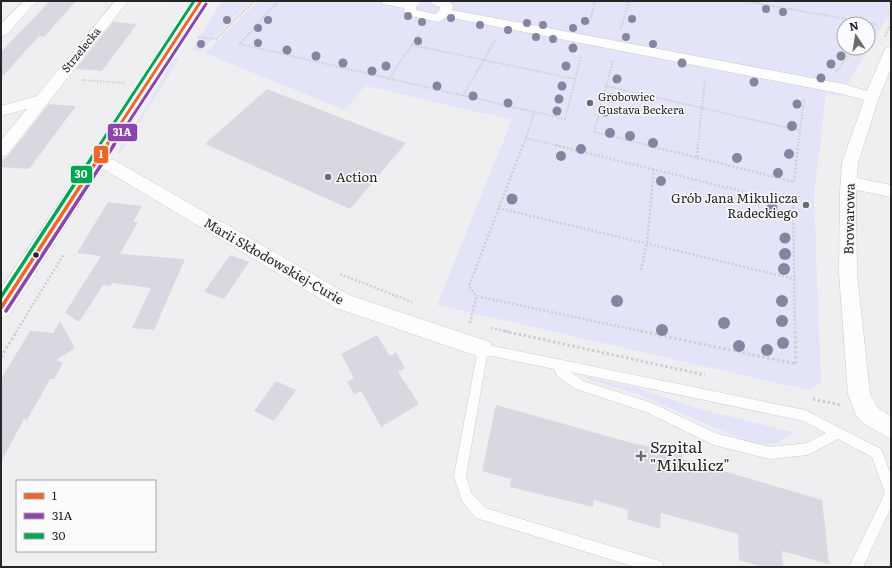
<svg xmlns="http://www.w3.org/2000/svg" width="892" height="568" viewBox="0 0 892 568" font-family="Literata,serif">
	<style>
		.green { fill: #e3e4f7; fill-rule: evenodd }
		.building { fill: #d8d8e1 }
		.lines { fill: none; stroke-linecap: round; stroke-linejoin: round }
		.lane-casing { stroke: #ccccce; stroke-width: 1 }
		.street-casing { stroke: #ccccce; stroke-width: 1 }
		.primary-casing { stroke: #ccccce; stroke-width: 1 }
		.path-far2 { stroke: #cfcfcf; stroke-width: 2; stroke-dasharray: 1.5 1.5; stroke-linecap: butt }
		.path-far1 { stroke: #cfcfcf; stroke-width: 2.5; stroke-dasharray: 2 2; stroke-linecap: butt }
		.path { stroke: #cfcfcf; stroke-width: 3; stroke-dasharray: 2.5 2.5; stroke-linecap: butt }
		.lane { fill: #fdfdfd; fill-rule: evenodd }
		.street { fill: #fdfdfd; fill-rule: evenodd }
		.primary { fill: #fdfdfd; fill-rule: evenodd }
		.bus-1-far1-casing { stroke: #fbfbfe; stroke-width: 5 }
		.bus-1-casing { stroke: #fbfbfe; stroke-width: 6 }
		.bus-2-far1-casing { stroke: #fbfbfe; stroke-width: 5 }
		.bus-2-casing { stroke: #fbfbfe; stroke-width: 6 }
		.bus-3-far1-casing { stroke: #fbfbfe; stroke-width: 5 }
		.bus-3-casing { stroke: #fbfbfe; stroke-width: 6 }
		.bus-1-far1 { stroke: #f26522; stroke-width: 3 }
		.bus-1 { stroke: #f26522; stroke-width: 3.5 }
		.bus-2-far1 { stroke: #8e44ad; stroke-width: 3 }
		.bus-2 { stroke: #8e44ad; stroke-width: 3.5 }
		.bus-3-far1 { stroke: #00a651; stroke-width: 3 }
		.bus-3 { stroke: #00a651; stroke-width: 3.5 }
		.tree { fill: #8684a1 }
		.poi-dot { fill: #6c6c6e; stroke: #fbfbfe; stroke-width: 1.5 }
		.bus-dot { fill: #262627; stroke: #fbfbfe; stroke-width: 1.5 }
		.labels { text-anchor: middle; stroke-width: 3; stroke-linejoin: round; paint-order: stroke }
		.far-street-label { font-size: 11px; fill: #262627; stroke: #fbfbfe }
		.far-poi-label { font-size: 11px; fill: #262627; stroke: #fbfbfe; text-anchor: start }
		.poi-label { font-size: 13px; fill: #262627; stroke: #fbfbfe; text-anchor: start }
		.street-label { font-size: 13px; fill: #262627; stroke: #fbfbfe }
		.near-poi-label { font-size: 16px; fill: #262627; stroke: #fbfbfe; text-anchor: start }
		.line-badge { stroke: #fbfbfe; stroke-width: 1.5 }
		.badge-label { font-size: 11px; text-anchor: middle; font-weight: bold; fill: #fff }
	</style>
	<rect width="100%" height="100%" fill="#efeff1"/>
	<g class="green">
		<polygon points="222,1 251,1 200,52 192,50"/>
		<path d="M258,1H889L890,18L886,19L840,97L826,93L814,195L821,382L808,390L437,305L512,120L366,86L344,110L205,53ZM844,24H868V48H844Z"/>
		<polygon points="173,59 179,59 119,155 119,149 150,101"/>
		<polygon points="583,376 638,388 697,408 793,432 775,444 750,443 637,394 590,380"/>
	</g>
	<g class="building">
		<polygon points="50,1 76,1 44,37 39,36 1,78 1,52"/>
		<polygon points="113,22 137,24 102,71 76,69"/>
		<polygon points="267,89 406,143 350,209 205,144"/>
		<polygon points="49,104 76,106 29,169 1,167 1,161 8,156"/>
		<polygon points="108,202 142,206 133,222 138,222 120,254 185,259 154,330 132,328 151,288 112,283 111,286 103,285 79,322 65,313 101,256 77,253"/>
		<polygon points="230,255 249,262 224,299 204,292"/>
		<polygon points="60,321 75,348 56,360 63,363 54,379 50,379 27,420 24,419 1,462 1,379 30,331 53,333"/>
		<polygon points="377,335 390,356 396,352 405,368 398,372 419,404 381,427 361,391 354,394 347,382 354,378 341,354"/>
		<polygon points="276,381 296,390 274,421 254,411"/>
		<polygon points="496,405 632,443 683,454 683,459 822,500 829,564 782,551 783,567 763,567 739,560 738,534 661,513 660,529 627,519 628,510 594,500 593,507 510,487 511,479 482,471"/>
	</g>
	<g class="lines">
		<g class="lane-casing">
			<path id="lane" d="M483,344L805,410L881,449L891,475V507L863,567H849L885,493L872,457L838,439L808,455L770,459L714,445L646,412L576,389L558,377L554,369L487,355L466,476L471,493L485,508L657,560L662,562L664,567H635L476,518L462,501L454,476L478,349L479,345ZM571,372L804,421L826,433L807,443L770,447L715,433L652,403L583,381Z"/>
		</g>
		<g class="street-casing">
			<g id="street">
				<polygon points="24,1 37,1 6,35 1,36 1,24"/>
				<polygon points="115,1 128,1 7,155 1,157 1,140 27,109 1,116 1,106 37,96"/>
				<polygon points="381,1 422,1 416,7 416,10 436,14 439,11 440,7 432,4 430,1 448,1 453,5 452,10 844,84 867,91 884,51 886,48 891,47 891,68 879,97 858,163 857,178 891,185 891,197 857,190 856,192 857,273 870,394 878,408 891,416 891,439 863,423 856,415 848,394 839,273 840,192 842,163 864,100 843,94 447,17 438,22 406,15 404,8 383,4"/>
				<polygon points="96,157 114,160 349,295 490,342 493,349 490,356 483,358 336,308 105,170 90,167 88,163 90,159"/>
			</g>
		</g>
		<g class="primary-casing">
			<polygon id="primary" points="194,1 208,1 9,315 1,318 1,289"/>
		</g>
		<g class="path-far2">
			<polyline points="171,1 179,2"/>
			<polyline points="278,1 240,44 565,119 581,56"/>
			<polyline points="744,1 875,24 868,32"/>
			<polyline points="589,24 595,1"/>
			<polyline points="621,29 629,1"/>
			<polyline points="885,36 891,23"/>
			<polyline points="198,37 216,39 254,1"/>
			<polyline points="412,45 575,79"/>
			<polyline points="613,61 594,132 651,146"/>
			<polyline points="836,71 855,48"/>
			<polyline points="389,79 421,31"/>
			<polyline points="82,80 125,83"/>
			<polyline points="606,86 802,131"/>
			<polyline points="463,96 496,39"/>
			<polyline points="526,138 559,146"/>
			<polyline points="526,138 534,112"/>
			<polyline points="523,146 526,138"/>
			<polyline points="698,146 705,80"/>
			<polyline points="798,146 804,98"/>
		</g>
		<g class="path-far1">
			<polyline points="523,145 469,286 476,296 645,332"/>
			<polyline points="555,145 793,204 795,332"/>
			<polyline points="647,145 794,182 798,145"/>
			<polyline points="697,157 698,145"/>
			<polyline points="498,208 795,279"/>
			<polyline points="641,270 647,243 654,170"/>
			<polyline points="340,274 412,302"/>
			<polyline points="470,323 476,297"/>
			<polyline points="491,328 509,332"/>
			<polyline points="16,332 64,254"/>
		</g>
		<g class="path">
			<polyline points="504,331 705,375"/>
			<polyline points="640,331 796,364 795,331"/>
			<polyline points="1,357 17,331"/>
			<polyline points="813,399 840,405"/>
		</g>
		<use href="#lane" class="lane"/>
		<use href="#street" class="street"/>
		<use href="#primary" class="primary"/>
		<g class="bus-1-far1-casing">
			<polyline id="bus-1-far1" points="106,146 201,1"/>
		</g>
		<g class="bus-1-casing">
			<polyline id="bus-1" points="1,308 107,145"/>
		</g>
		<g class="bus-2-far1-casing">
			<polyline id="bus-2-far1" points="113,146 206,4"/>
		</g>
		<g class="bus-2-casing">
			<polyline id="bus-2" points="6,311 114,145"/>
		</g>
		<g class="bus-3-far1-casing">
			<polyline id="bus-3-far1" points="99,146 194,1"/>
		</g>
		<g class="bus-3-casing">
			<polyline id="bus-3" points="1,297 100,145"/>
		</g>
		<use href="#bus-1-far1" class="bus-1-far1"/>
		<use href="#bus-1" class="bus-1"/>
		<use href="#bus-2-far1" class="bus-2-far1"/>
		<use href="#bus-2" class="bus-2"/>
		<use href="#bus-3-far1" class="bus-3-far1"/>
		<use href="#bus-3" class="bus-3"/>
	</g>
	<g class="tree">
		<circle cx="766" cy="9" r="4"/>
		<circle cx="783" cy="12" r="4"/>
		<circle cx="408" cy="16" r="4"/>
		<circle cx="451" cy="18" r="4"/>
		<circle cx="632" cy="19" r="4"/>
		<circle cx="227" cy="20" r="4"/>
		<circle cx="268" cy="20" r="4"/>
		<circle cx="585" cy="21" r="4"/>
		<circle cx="422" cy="22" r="4"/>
		<circle cx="527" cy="23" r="4"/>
		<circle cx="480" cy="25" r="4"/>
		<circle cx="543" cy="25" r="4"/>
		<circle cx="258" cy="28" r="4"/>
		<circle cx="573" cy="28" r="4"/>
		<circle cx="508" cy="30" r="4"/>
		<circle cx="536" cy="37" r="4"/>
		<circle cx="626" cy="37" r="4"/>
		<circle cx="553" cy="39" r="4"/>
		<circle cx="418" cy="41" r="4"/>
		<circle cx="258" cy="43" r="4"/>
		<circle cx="201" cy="44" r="4"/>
		<circle cx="653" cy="44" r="4"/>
		<circle cx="573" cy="48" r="4.5"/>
		<circle cx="287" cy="50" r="4.5"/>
		<circle cx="316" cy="56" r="4.5"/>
		<circle cx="841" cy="56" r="4.5"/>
		<circle cx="343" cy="63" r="4.5"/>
		<circle cx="682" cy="63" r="4.5"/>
		<circle cx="831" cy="64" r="4.5"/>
		<circle cx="386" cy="66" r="4.5"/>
		<circle cx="566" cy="66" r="4.5"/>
		<circle cx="372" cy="71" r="4.5"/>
		<circle cx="821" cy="78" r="4.5"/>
		<circle cx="617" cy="79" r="4.5"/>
		<circle cx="754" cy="82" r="4.5"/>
		<circle cx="437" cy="86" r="4.5"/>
		<circle cx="562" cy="86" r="4.5"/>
		<circle cx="473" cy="96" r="4.5"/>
		<circle cx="610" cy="98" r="4.5"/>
		<circle cx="559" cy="99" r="4.5"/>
		<circle cx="508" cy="103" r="4.5"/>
		<circle cx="797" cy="104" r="4.5"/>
		<circle cx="557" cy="111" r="4.5"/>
		<circle cx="605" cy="112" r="4.5"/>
		<circle cx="792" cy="126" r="5"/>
		<circle cx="610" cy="133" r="5"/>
		<circle cx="630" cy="136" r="5"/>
		<circle cx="653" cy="143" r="5"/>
		<circle cx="581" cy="149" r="5"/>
		<circle cx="789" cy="154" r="5"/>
		<circle cx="561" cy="156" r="5"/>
		<circle cx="737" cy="158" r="5"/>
		<circle cx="778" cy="173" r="5"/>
		<circle cx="661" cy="181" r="5"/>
		<circle cx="512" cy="199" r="5.5"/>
		<circle cx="772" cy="208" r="5.5"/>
		<circle cx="785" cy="238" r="5.5"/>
		<circle cx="785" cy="254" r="6"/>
		<circle cx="784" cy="269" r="6"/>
		<circle cx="617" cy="301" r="6"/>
		<circle cx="782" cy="301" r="6"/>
		<circle cx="782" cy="321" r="6"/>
		<circle cx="724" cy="323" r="6"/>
		<circle cx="662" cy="330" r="6"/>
		<circle cx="783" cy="343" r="6"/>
		<circle cx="739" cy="346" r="6"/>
		<circle cx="767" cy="350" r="6"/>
	</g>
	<g class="poi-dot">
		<circle cx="590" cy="103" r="4"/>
		<circle cx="328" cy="177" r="4"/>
		<circle cx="806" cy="205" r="4"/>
		<path d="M639 450h4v4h4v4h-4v4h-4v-4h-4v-4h4z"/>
	</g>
	<circle class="bus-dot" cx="36" cy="255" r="3.5"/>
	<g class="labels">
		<g class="far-street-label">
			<text transform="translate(81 50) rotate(-51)" y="4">Strzelecka</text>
		</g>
		<g class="far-poi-label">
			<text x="598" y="101">Grobowiec<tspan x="598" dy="13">Gustava Beckera</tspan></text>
		</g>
		<g class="poi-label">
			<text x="336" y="182">Action</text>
			<text x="798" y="203" text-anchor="end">Grób Jana Mikulicza<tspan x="798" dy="15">Radeckiego</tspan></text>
		</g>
		<g class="street-label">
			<text transform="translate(849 219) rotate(-89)" y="5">Browarowa</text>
			<text transform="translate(274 261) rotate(30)" y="5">Marii Skłodowskiej-Curie</text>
		</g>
		<g class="near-poi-label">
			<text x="650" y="453">Szpital<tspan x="650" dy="18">"Mikulicz"</tspan></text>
		</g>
	</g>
	<g class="line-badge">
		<rect x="107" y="123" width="31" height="19" rx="4" fill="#8e44ad"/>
		<rect x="93" y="145" width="16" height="19" rx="4" fill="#f26522"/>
		<rect x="70" y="165" width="23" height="19" rx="4" fill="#00a651"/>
	</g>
	<g class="badge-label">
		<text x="122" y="136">31A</text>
		<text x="101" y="158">1</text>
		<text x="81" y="178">30</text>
	</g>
	<rect width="892" height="568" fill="none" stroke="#262627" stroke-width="4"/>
	<rect x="16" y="480" width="140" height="72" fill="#fbfbfe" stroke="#a6a6a8"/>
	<rect x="24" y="493" width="20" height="6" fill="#f26522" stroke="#a6a6a8"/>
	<text x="52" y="500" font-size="12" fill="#262627">1</text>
	<rect x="24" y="513" width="20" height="6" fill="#8e44ad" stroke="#a6a6a8"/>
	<text x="52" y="520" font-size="12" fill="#262627">31A</text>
	<rect x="24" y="533" width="20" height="6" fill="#00a651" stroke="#a6a6a8"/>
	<text x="52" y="540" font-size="12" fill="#262627">30</text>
	<g transform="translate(856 36) rotate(348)"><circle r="19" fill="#fbfbfe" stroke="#a6a6a8"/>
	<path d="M0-3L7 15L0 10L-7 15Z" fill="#6c6c6e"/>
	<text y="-6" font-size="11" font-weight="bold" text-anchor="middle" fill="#262627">N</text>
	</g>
</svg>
